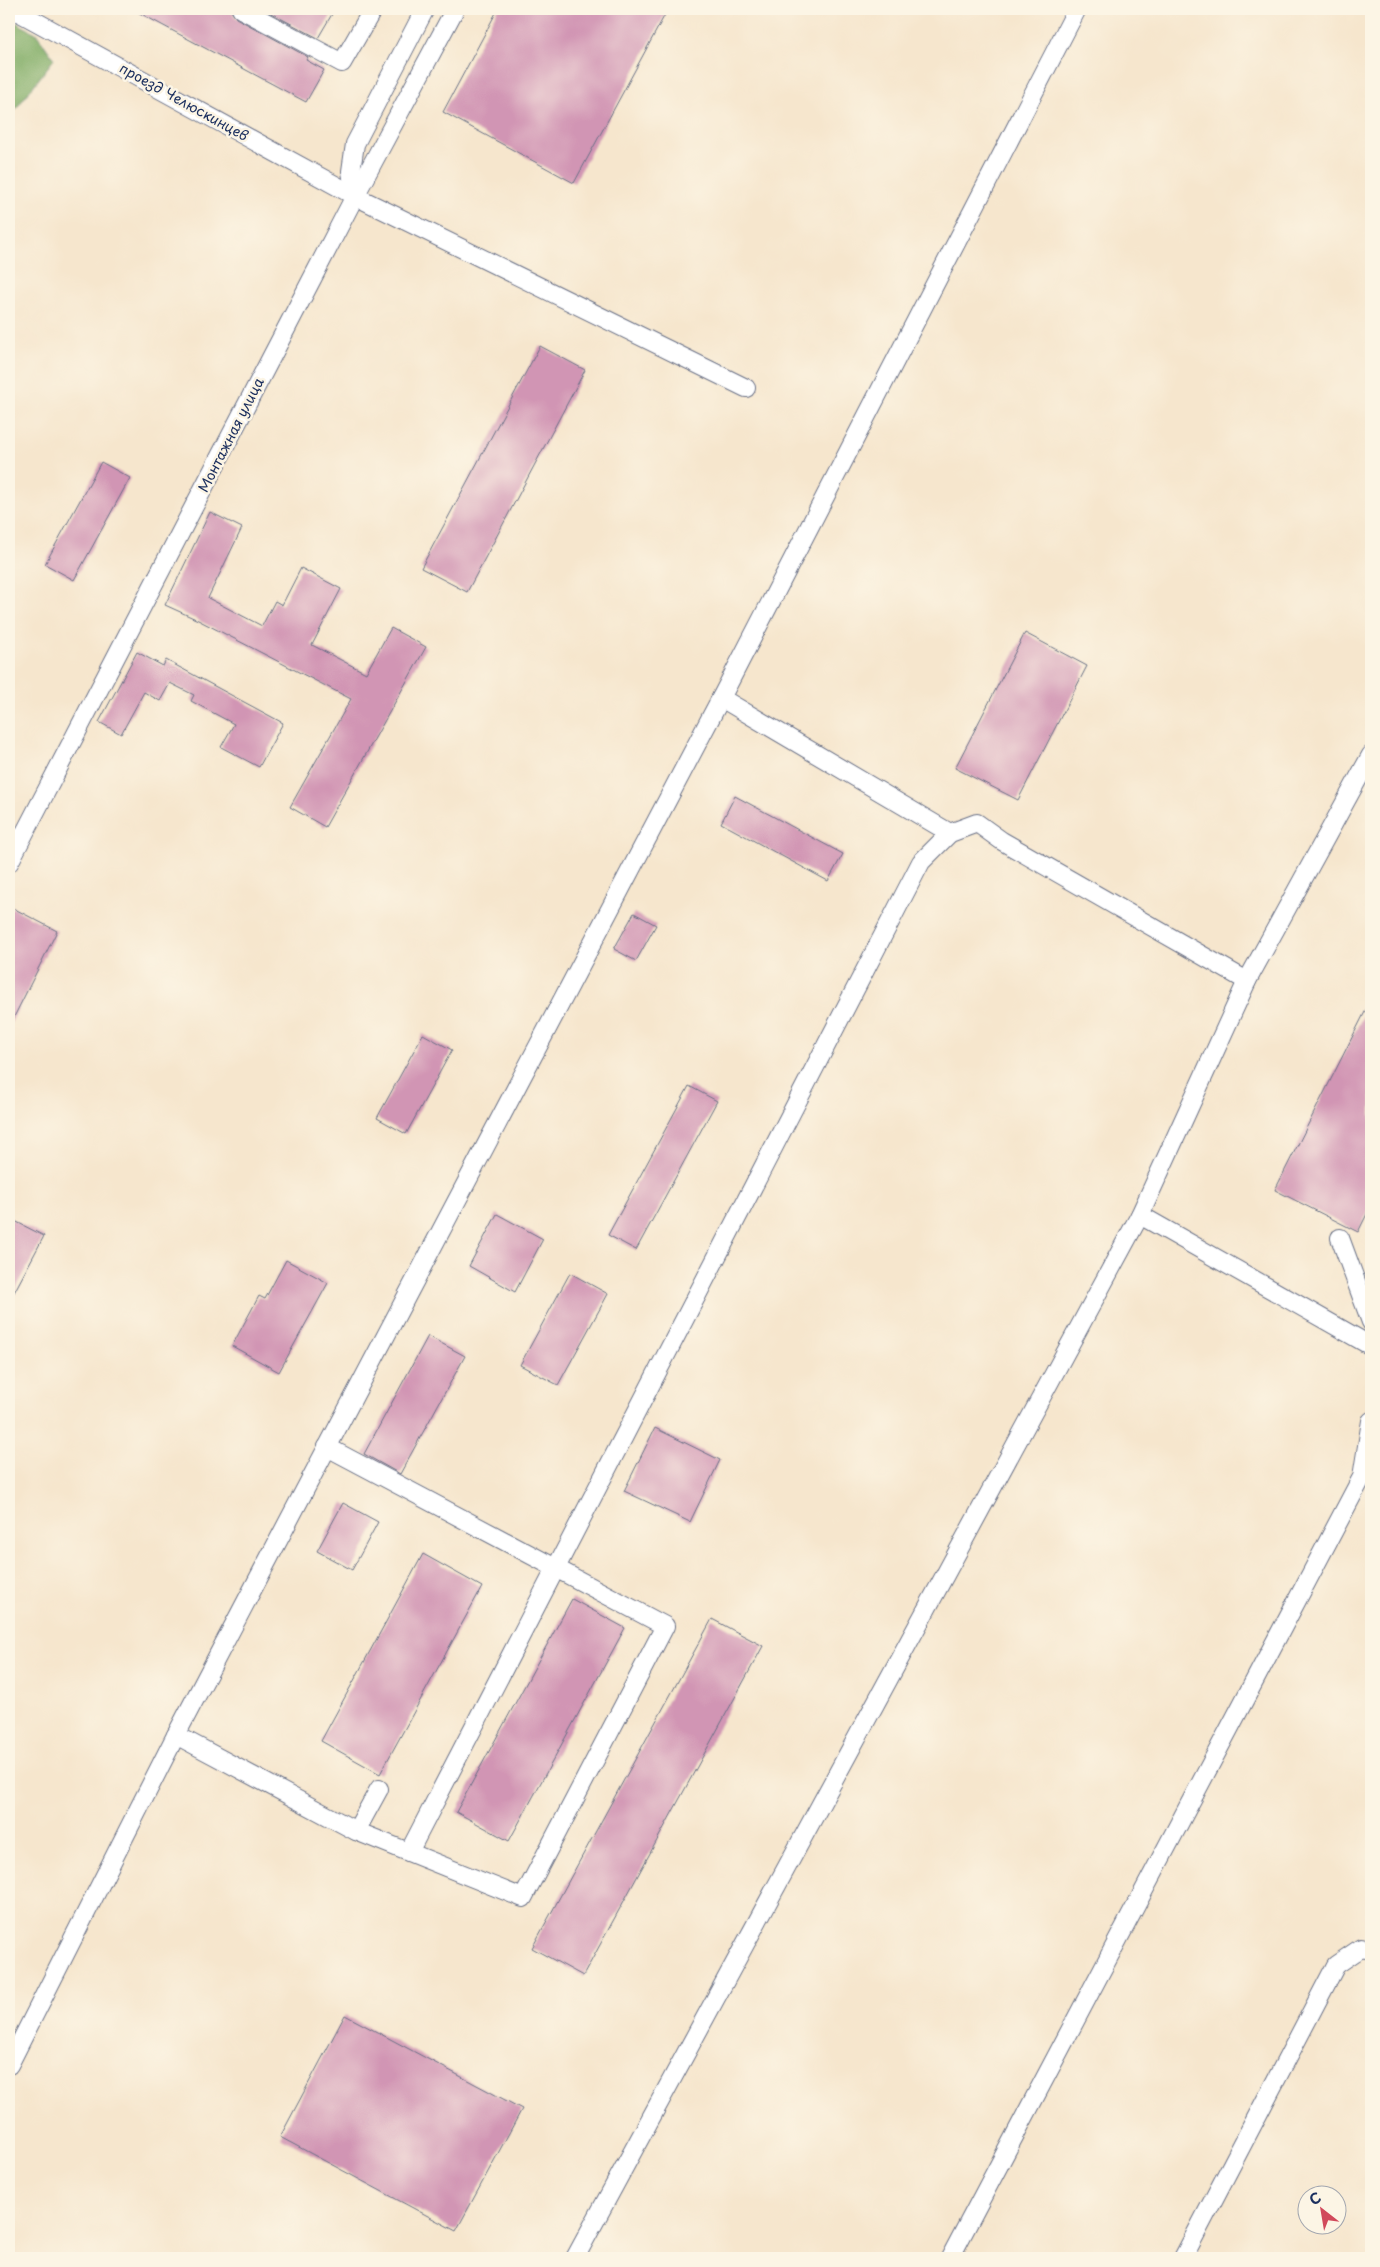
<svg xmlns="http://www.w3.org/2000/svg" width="1380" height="2267" viewBox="0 0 1380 2267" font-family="'Playpen Sans',sans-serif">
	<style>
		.forest { fill: #7daa62; stroke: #4c6c60 }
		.building { fill: #d195b4 }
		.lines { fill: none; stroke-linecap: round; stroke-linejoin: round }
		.minor-casing { stroke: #686f85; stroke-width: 20 }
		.minor { stroke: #fff; stroke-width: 18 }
		.labels { text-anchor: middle; stroke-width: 5; stroke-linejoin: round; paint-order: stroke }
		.street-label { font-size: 14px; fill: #1b2f5e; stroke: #fcf5e5 }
	</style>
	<rect width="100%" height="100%" fill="#fcf5e5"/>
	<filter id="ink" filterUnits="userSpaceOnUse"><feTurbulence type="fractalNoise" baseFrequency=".02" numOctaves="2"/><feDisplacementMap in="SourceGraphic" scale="10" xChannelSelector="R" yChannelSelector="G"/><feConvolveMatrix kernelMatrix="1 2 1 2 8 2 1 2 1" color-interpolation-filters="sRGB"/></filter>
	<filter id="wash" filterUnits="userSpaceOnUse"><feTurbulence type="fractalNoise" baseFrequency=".0096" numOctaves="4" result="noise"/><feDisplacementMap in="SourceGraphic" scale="20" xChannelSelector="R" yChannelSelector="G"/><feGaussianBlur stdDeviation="1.12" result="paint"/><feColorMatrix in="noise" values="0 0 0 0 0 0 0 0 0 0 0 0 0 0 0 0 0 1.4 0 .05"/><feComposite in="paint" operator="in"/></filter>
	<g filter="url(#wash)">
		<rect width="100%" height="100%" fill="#f6e6cd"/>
		<polygon class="forest" points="9,19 36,33 54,59 9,118"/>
		<g id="blocks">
			<g class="building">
				<polygon points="132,9 230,9 236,18 308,57 306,60 324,70 306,102"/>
				<polygon points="263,9 335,9 318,38"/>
				<polygon points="498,9 668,9 574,183 443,112"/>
				<polygon points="540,346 585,370 467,592 421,568"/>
				<polygon points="101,462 130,478 74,580 45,564"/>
				<polygon points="210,512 242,528 208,598 262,626 275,601 282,605 301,568 341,589 312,645 366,673 391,628 426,647 325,827 290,807 351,699 198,620 165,605"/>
				<polygon points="1025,633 1087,666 1018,800 955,768"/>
				<polygon points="137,652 163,666 166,660 283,723 259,767 221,747 234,724 191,701 194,695 170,683 160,701 144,692 121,734 99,722"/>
				<polygon points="735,796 843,854 828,881 721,823"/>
				<polygon points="9,906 57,931 9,1027"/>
				<polygon points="634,913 656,925 636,961 614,949"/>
				<polygon points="1371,1000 1371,1206 1358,1232 1275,1190"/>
				<polygon points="423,1034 452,1050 406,1134 377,1118"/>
				<polygon points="689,1086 717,1101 636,1250 608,1235"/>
				<polygon points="497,1214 543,1239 515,1292 469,1266"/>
				<polygon points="9,1218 44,1236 9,1302"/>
				<polygon points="286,1260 328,1283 279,1372 232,1346 259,1296 265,1299"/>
				<polygon points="570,1273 608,1294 558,1385 520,1365"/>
				<polygon points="428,1336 465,1356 400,1474 364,1454"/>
				<polygon points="655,1428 720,1460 690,1522 624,1491"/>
				<polygon points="343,1503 378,1522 352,1570 317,1551"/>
				<polygon points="423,1554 482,1587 380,1774 321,1741"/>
				<polygon points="572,1599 625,1628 509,1841 456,1812"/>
				<polygon points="712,1619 763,1646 583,1976 532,1948"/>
				<polygon points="345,2015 522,2109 456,2231 280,2137"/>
			</g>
		</g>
	</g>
	<g filter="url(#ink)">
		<use href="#blocks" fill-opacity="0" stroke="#686f85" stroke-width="1"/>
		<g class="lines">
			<g class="minor-casing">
				<g id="minor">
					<polyline points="13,9 355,196 746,388"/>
					<polyline points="241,9 342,63 373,9"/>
					<polyline points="355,196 351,171 355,144 425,9"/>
					<polyline points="721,698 950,833"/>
					<polyline points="9,863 355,196 455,9"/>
					<polyline points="1140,1215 1371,1346"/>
					<polyline points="1340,1238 1371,1322"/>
					<polyline points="327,1447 665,1626 523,1898 356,1831"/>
					<polyline points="176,1735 356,1831 379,1789"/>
					<polyline points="409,1852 921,862 950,833 977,823 1002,841 1247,981"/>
					<polyline points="9,2065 176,1735 721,698 1077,9"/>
					<polyline points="575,2258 1140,1215 1247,981 1371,755"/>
					<polyline points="950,2258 1362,1477 1371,1421"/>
					<polyline points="1183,2258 1336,1965 1361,1948 1371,1950"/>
				</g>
			</g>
			<use href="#minor" class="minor"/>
		</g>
	</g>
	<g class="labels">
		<g class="street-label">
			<text transform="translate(184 102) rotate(29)" y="5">проезд Челюскинцев</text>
			<text transform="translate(231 435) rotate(-63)" y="5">Монтажная улица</text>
		</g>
	</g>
	<rect width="1380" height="2267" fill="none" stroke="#fcf5e5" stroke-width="30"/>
	<g transform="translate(1322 2210) rotate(329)"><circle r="24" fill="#fcf5e5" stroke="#a2a6af"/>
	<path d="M0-4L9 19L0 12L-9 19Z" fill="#d1495b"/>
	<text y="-8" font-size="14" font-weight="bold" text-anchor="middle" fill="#1b2f5e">С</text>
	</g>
</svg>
